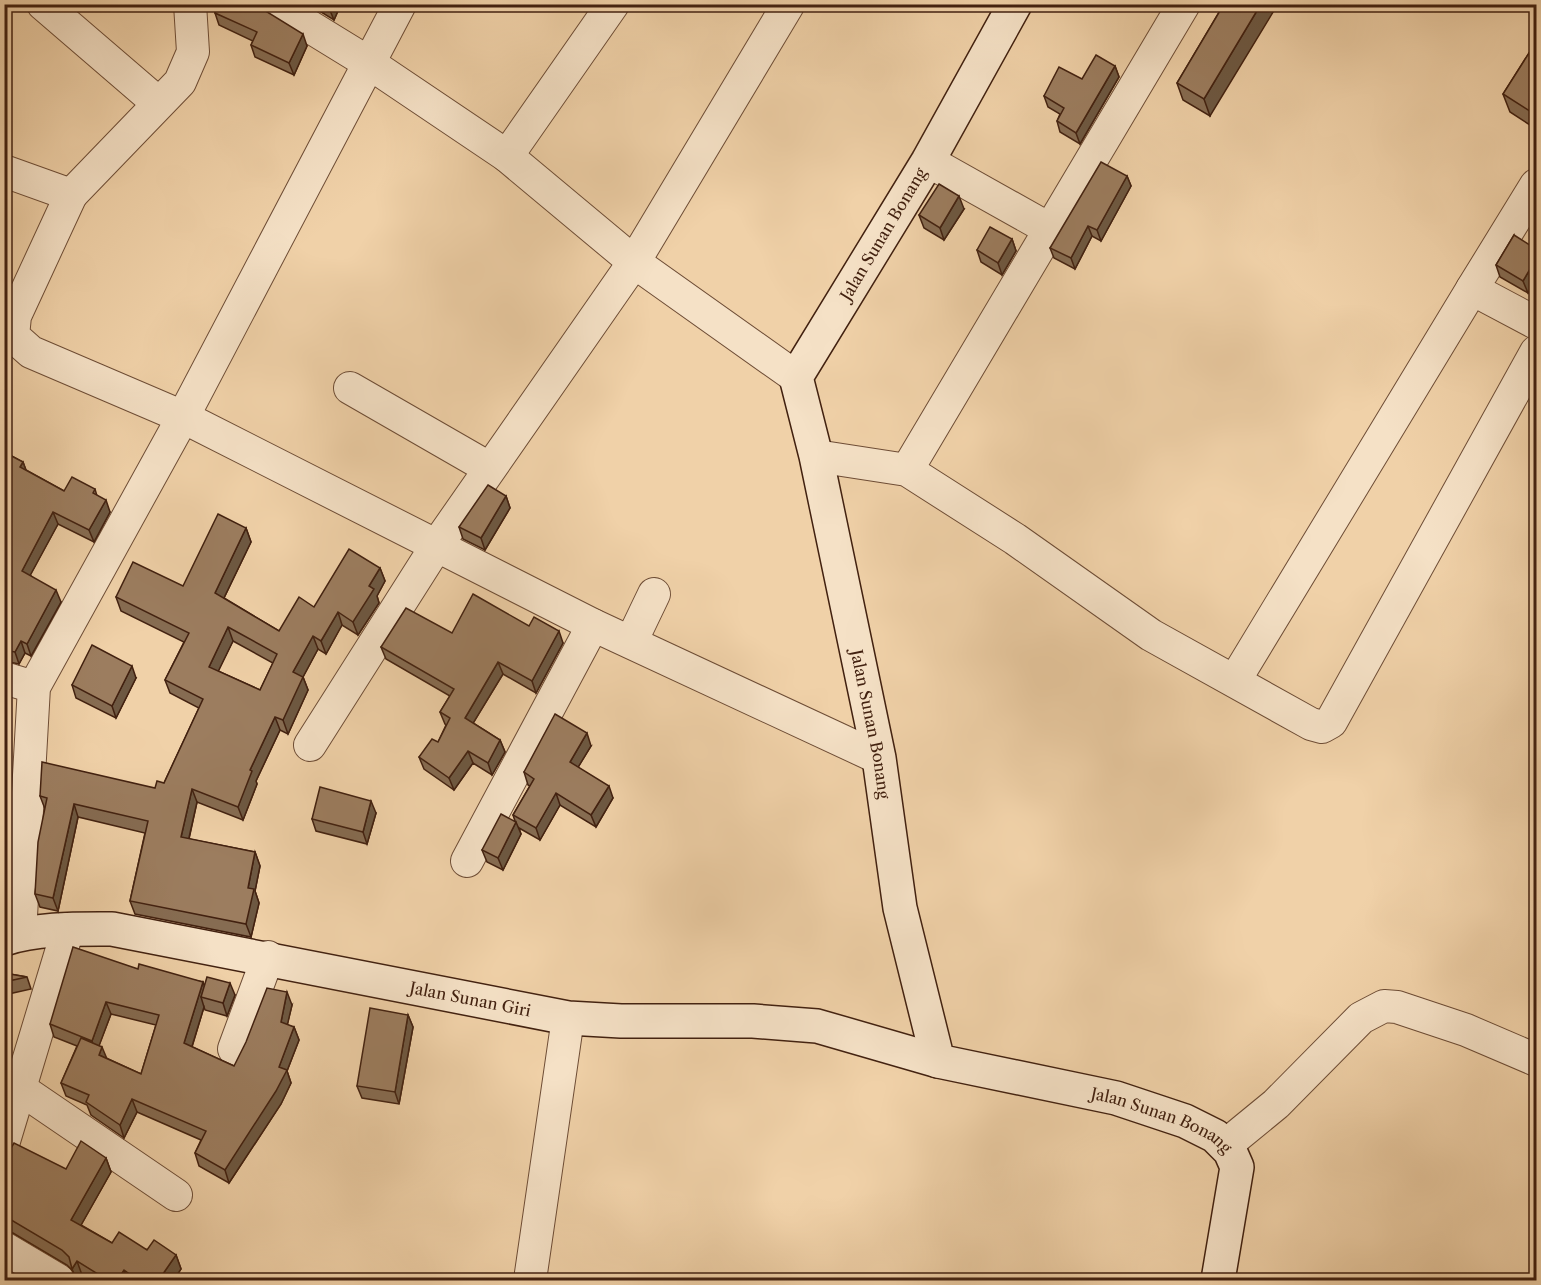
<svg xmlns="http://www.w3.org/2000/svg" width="1541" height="1285" viewBox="0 0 1541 1285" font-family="'Libre Caslon Text',serif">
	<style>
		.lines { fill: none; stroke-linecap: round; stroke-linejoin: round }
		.street-casing { stroke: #6e4d36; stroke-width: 34 }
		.secondary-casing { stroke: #422110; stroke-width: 36 }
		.street { stroke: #f5e1c6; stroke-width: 32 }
		.secondary { stroke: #f5e1c6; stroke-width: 33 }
		.wall { fill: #866c52; stroke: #422110; stroke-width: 1.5; fill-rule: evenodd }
		.shaded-wall { fill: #6d5842; stroke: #422110; stroke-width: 1.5 }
		.building { fill: #9c7d5f; stroke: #422110; stroke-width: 1.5; fill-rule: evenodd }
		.labels { text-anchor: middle; stroke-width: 5; stroke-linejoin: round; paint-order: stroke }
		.street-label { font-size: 16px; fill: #422110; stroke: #f5e1c6 }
	</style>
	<rect width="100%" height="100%" fill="#f0d1a8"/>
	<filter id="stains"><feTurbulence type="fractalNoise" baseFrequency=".00333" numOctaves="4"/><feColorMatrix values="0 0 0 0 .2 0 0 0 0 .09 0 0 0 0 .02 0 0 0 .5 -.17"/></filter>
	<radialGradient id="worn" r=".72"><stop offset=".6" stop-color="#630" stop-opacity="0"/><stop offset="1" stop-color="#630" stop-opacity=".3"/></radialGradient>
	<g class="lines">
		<g class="street-casing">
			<g id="street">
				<polyline points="43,4 158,103"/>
				<polyline points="273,4 369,63 507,156 634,262 796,377"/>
				<polyline points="507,156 613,4"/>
				<polyline points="928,161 1051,230"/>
				<polyline points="4,171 71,195 180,82 193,52 190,4"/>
				<polyline points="1536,185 1472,289 1536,323"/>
				<polyline points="71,195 15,316 13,336 31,352 183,417 593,625 879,758"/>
				<polyline points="350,388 489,468"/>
				<polyline points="816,456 907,470 1015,539 1151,635 1311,724 1322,727 1331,722 1536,352"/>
				<polyline points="907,470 1184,4"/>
				<polyline points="631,642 654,594"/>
				<polyline points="4,678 34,687"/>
				<polyline points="1235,680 1472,289"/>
				<polyline points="310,745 437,545 634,262 788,5"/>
				<polyline points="467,861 593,625"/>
				<polyline points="20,934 34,687 183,417 400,4"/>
				<polyline points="234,1049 268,957"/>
				<polyline points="22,1090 176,1195"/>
				<polyline points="4,1141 68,929"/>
				<polyline points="1226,1145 1276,1104 1361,1018 1384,1006 1397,1007 1466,1030 1536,1060"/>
				<polyline points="4,1248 58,1280"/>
				<polyline points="530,1280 568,1018"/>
			</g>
		</g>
		<g class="secondary-casing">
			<g id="secondary">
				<path id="s1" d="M1015,4L928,161L796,377L816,456L879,758L900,908L938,1061L1116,1098L1185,1121L1215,1136L1230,1151L1237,1167L1218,1280"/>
				<path id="s2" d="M4,939C38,928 77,929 112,929L568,1018L621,1021H753L817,1026L938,1061"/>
			</g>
		</g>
		<use href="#street" class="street"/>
		<use href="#secondary" class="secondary"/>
	</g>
	<g class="wall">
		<polygon points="308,4 341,4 334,20"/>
		<polygon points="1224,4 1210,116 1183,100 1177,83"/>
		<polygon points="215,13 307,46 294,75 255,57 251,45 253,41 219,25"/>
		<polygon points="1536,42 1536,129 1510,112 1503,94"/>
		<polygon points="1115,66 1119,77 1080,144 1060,132 1057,121 1060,114 1048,107 1044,96 1082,79"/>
		<polygon points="1127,176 1131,186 1101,241 1092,236 1075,269 1054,258 1050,248"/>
		<polygon points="964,209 944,240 924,228 919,215"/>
		<polygon points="1514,235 1528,293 1500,277 1496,265"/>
		<polygon points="1012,239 1016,251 1002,275 981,262 977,250"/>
		<polygon points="4,452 23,462 26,470 64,491 95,489 97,496 110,512 94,542 58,524 30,575 61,602 31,656 25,653 19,664 4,661"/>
		<polygon points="506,496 510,508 485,550 463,539 459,527"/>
		<path d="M246,528L251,542L224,598L279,631L314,607L380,568L385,581L377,596L379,603L358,635L342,625L326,654L318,649L303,677L308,690L288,734L280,730L256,781L257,784L243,820L197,802L189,839L255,852L260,866L255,891L259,903L251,937L135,914L130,901L145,833L78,817L58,911L40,907L35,894L45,809L40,796L155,788L164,783L199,708L170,693L165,680L184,642L121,611L116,597L183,586ZM233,641L273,663L260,690L218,671Z"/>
		<polygon points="529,626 563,643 536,693 503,674 473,723 500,740 505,752 492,775 473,763 454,790 424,769 419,757 438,742 446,725 445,724 440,712 450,696 386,659 381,647 452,633"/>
		<polygon points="136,678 116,718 76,698 72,685"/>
		<polygon points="591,746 578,767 613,798 596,827 560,805 540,840 519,828 521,834 503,870 487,862 482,850 515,821 513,815 530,786 528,785 524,772"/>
		<polygon points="376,813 367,844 316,831 312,819"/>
		<path d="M138,969L203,982L204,985L235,995L227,1016L205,1010L204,1007L192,1047L234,1066L292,1005L287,1025L294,1027L299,1040L287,1071L291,1083L281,1104L229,1183L199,1166L195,1153L201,1140L137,1112L124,1138L91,1115L87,1105L66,1096L61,1083L77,1046L54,1037L50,1024ZM111,1014L156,1025L141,1074L106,1058L99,1045Z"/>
		<polygon points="4,973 27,977 31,989 4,995"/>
		<polygon points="408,1015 413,1027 399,1104 362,1098 357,1086"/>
		<polygon points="106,1158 111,1172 81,1225 112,1243 176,1255 181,1269 173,1281 91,1281 82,1275 79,1281 77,1281 73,1271 67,1265 13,1233 4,1232 4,1160 66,1169"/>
	</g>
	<g class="shaded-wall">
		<polygon points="331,4 341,4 334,20 329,8"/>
		<polygon points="1261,4 1278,4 1210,116 1204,99"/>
		<polygon points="303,34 307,46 294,75 289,63"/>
		<polygon points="1115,66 1119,77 1080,144 1076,133"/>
		<polygon points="1127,176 1131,186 1101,241 1097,230"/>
		<polygon points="959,196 964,209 944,240 940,228"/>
		<polygon points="1088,226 1092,236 1075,269 1071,258"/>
		<polygon points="1012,239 1016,251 1002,275 998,263"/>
		<polygon points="1536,259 1536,278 1528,293 1523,281"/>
		<polygon points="23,462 27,473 20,467"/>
		<polygon points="506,496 510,508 485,550 481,538"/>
		<polygon points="106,500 110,512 94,542 89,530"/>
		<polygon points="53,512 58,524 26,583 22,571"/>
		<polygon points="246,528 251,542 220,606 215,593"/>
		<polygon points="380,568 385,581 377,596 379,603 358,635 353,622 369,586"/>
		<polygon points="56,590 61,602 31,656 27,644"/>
		<polygon points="338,612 342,625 326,654 321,641"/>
		<polygon points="228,627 233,641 214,680 209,667"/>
		<polygon points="559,631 563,643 536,693 532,681"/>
		<polygon points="313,636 318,649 303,677 308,690 288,734 283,720 293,672"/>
		<polygon points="21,641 25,653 19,664 15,652"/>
		<polygon points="498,662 503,674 469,730 465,718"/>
		<polygon points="132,666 136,678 116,718 112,706"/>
		<polygon points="275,717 280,730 256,781 257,784 243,820 238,807 250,770"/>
		<polygon points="587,733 591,746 574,774 570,762"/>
		<polygon points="500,740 505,752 492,775 488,763"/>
		<polygon points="468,751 473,763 454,790 449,778"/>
		<polygon points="609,786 613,798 596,827 591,815"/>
		<polygon points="192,789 197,802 186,851 181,837"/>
		<polygon points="556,793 560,805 540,840 536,828"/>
		<polygon points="371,801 376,813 367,844 363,832"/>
		<polygon points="74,804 78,817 58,911 53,898"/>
		<polygon points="516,822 521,834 503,870 498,858"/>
		<polygon points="255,852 260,866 255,891 259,903 251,937 246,924 248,888"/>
		<polygon points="203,982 208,995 201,997 204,1007 189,1056 184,1043"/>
		<polygon points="230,983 235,995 227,1016 223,1003"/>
		<polygon points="287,992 292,1005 285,1035 281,1022"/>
		<polygon points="106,1002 111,1014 96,1054 92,1041"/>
		<polygon points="408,1015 413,1027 399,1104 395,1092"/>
		<polygon points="294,1027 299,1040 287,1071 291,1083 281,1104 229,1183 225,1170 279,1067"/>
		<polygon points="102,1047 107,1059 99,1055"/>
		<polygon points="132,1099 137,1112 124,1138 120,1125"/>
		<polygon points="106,1158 111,1172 76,1234 71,1220"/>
		<polygon points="176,1255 181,1269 173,1281 158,1281"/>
		<polygon points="77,1261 82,1275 79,1281 77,1281 72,1269"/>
		<polygon points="124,1270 128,1281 117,1281"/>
	</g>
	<g class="building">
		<polygon points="219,4 257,4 259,7 303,34 289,63 251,45 257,32 215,13"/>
		<polygon points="324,4 331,4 329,8"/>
		<polygon points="1224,4 1261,4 1204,99 1177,83"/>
		<polygon points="1536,42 1536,115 1503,94"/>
		<polygon points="1096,55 1115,66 1076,133 1057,121 1064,108 1044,96 1059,67 1082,79"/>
		<polygon points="1101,162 1127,176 1097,230 1088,226 1071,258 1050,248"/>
		<polygon points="939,184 959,196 940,228 919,215"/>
		<polygon points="990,227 1012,239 998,263 977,250"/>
		<polygon points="1514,235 1536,249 1536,259 1523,281 1496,265"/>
		<polygon points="4,452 23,462 20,467 64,491 72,477 95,489 93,493 106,500 89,530 53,512 22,571 56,590 27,644 21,641 15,652 4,650"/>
		<polygon points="488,485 506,496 481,538 459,527"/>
		<path d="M218,514L246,528L215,593L279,631L299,597L314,607L349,549L380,568L369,586L374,589L353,622L338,612L321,641L313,636L293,672L303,677L283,720L275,717L250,770L252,771L238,807L192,789L181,837L255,852L248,888L254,889L246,924L130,901L148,821L74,804L53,898L35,894L38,842L47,798L40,796L42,762L155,788L157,781L164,783L203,699L165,680L189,633L116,597L133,562L183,586ZM228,627L277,654L260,690L209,667Z"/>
		<polygon points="473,594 529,626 534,617 559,631 532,681 498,662 465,718 500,740 488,763 468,751 449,778 419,757 432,739 438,742 450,718 440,712 454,689 381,647 406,608 452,633"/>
		<polygon points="92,645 132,666 112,706 72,685"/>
		<polygon points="555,714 587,733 570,762 609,786 591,815 556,793 536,828 513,815 534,779 524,772"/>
		<polygon points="320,787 371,801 363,832 312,819"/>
		<polygon points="501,814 516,822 498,858 482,850"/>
		<polygon points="73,947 138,969 139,964 203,982 184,1043 234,1066 246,1042 267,988 287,992 281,1022 294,1027 279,1067 287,1070 276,1091 225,1170 195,1153 206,1131 132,1099 120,1125 86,1102 89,1095 61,1083 81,1038 102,1047 99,1055 141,1074 159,1015 106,1002 92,1041 50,1024"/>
		<polygon points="4,973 27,977 4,982"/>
		<polygon points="207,977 230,983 223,1003 201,997"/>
		<polygon points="370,1008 408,1015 395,1092 357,1086"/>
		<polygon points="81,1141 106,1158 71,1220 112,1243 119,1232 147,1250 154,1240 176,1255 158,1281 139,1281 124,1270 117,1281 109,1281 77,1261 72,1269 69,1257 62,1250 8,1218 4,1218 4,1160 14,1143 66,1169"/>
	</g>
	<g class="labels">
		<g class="street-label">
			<text transform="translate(883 234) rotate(-59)" y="6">Jalan Sunan Bonang</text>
			<text dy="6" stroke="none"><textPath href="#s1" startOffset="788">Jalan Sunan Bonang</textPath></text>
			<text dy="6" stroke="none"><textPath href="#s2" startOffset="474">Jalan Sunan Giri</textPath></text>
			<text dy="6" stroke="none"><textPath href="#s1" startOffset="1364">Jalan Sunan Bonang</textPath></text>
		</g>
	</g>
	<rect width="1541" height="1285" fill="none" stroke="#f0d1a8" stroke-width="24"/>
	<rect x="6" y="6" width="1529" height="1273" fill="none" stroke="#422110" stroke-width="3"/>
	<rect x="12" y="12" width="1517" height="1261" fill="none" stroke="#422110" stroke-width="1.5"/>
	<rect width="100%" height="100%" filter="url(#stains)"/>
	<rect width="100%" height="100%" fill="url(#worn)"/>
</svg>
